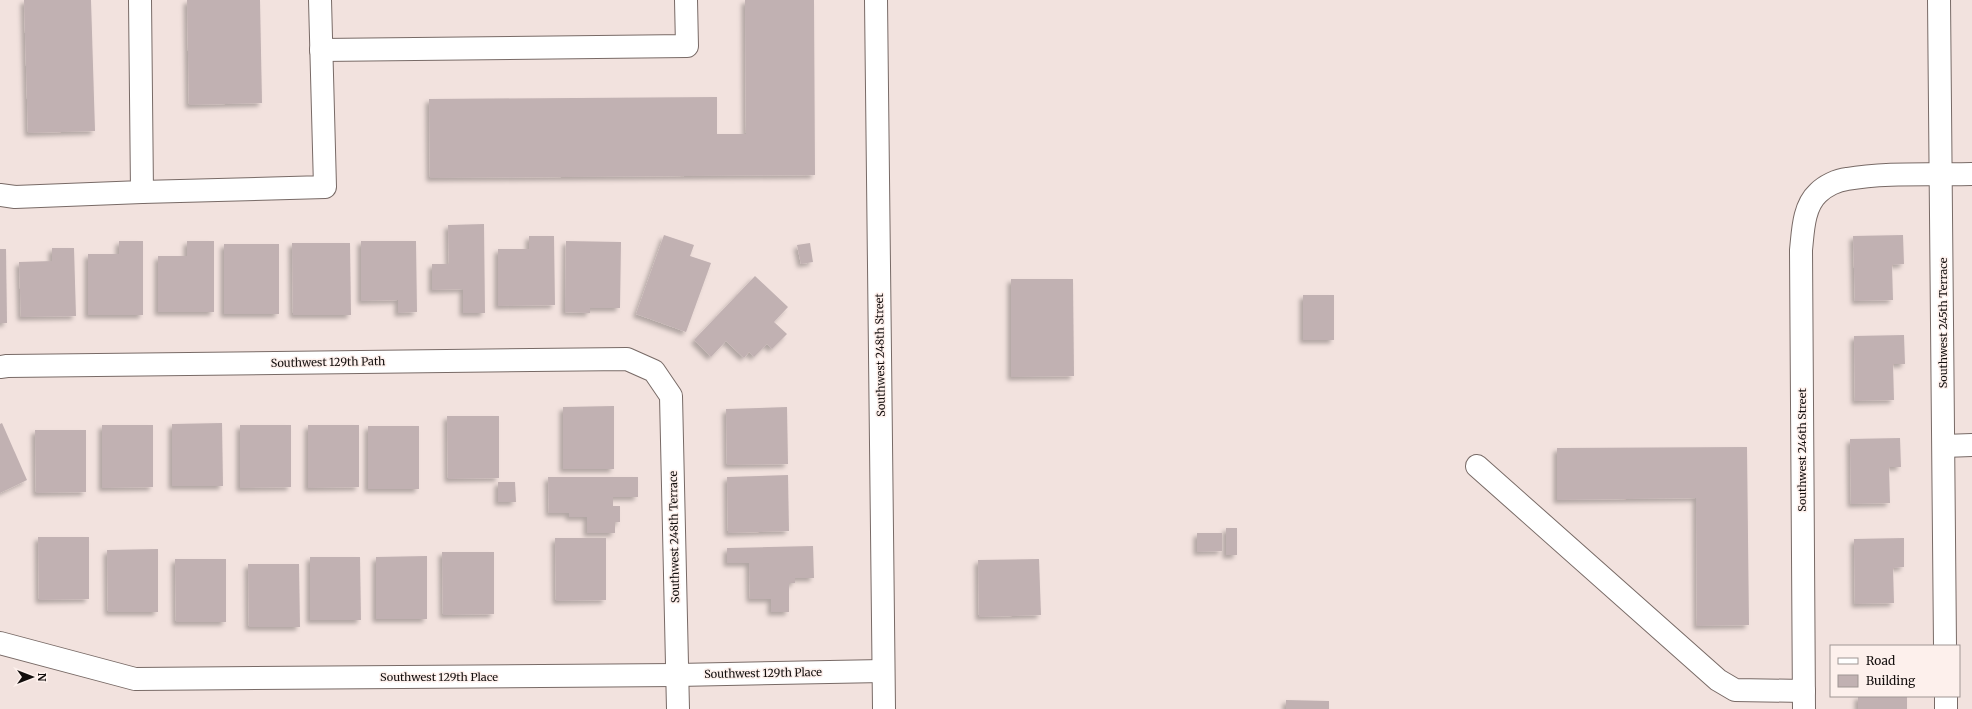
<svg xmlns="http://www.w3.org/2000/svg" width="1972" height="709" viewBox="0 0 1972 709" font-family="Merriweather,serif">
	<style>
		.building { fill: #c1b1b2; filter: url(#shadow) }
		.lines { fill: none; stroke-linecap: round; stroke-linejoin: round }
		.minor-casing { stroke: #786a66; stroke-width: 24 }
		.minor { stroke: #fff; stroke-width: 22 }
		.labels { text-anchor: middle; stroke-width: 3; stroke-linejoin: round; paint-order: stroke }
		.street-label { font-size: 11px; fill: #130e0d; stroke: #fdf0ec }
	</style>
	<defs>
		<filter id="shadow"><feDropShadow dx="-3.5" dy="3.5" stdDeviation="2" flood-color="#0004"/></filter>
	</defs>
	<rect width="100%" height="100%" fill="#f2e2de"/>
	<g class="building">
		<polygon points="24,0 91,0 95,131 28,133"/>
		<polygon points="187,0 260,0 262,103 189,105"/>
		<polygon points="745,0 814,0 815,175 430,178 429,99 717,97 717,134 746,134"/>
		<polygon points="484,224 485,313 463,313 463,289 432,290 432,264 449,264 448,225"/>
		<polygon points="664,235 694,245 690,256 711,263 686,332 636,314"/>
		<polygon points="1903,235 1904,264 1892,265 1893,300 1855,301 1853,236"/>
		<polygon points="529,236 554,236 555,305 498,306 498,249 529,249"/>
		<polygon points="119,241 143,241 143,315 88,315 88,254 119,254"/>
		<polygon points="187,241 214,241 214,312 158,312 158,256 187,256"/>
		<polygon points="361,241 416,241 417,312 398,313 398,300 361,301"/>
		<polygon points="566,241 621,242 620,308 590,308 590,313 565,312"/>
		<polygon points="292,243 350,243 351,315 293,315"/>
		<polygon points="810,243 813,262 801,264 797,245"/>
		<rect x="224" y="244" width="55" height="70"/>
		<polygon points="52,248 74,248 76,316 21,317 19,262 52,261"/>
		<polygon points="0,249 6,249 7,323 0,323"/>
		<polygon points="755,276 788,307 774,322 787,334 772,349 767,344 754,357 749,352 744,358 726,341 711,357 694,340"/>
		<polygon points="1011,279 1073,279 1074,376 1011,377"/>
		<rect x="1303" y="295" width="31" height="45"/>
		<polygon points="1904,335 1905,364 1893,364 1894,400 1855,401 1854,336"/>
		<polygon points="614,406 614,469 563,469 563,407"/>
		<polygon points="787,407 788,464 727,465 726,409"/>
		<polygon points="447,416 499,416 499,478 448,479"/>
		<polygon points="2,423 27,480 0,493 0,424"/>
		<polygon points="222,423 223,486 172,486 172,424"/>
		<polygon points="102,425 153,425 153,487 102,488"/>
		<polygon points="240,425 291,425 291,487 240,488"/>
		<polygon points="308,425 359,425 359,487 308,488"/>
		<rect x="368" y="426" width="51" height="63"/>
		<polygon points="35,430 86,430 86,492 36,493"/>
		<polygon points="1900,438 1901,467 1889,467 1890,503 1851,504 1850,439"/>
		<polygon points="1747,447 1749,625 1697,626 1696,498 1557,500 1557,448"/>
		<polygon points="788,475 789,531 728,533 727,477"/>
		<polygon points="548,477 638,477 638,497 613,497 613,506 620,506 620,522 615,522 615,533 587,533 587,517 569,517 569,513 549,513"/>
		<polygon points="498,482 515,482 516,502 498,502"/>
		<rect x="1226" y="528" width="11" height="27"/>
		<polygon points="1197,533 1222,533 1222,551 1197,552"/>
		<polygon points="38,537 89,537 89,599 39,600"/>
		<polygon points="555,538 606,538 606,600 556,601"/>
		<polygon points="1904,538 1904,567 1893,568 1894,603 1855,604 1854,539"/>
		<polygon points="813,546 814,578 795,578 795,583 789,583 789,612 771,612 771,599 750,599 749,563 727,563 727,548"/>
		<polygon points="158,549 158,612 108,612 107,550"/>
		<polygon points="442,552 494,552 494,614 443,615"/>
		<polygon points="427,556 427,619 376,619 376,557"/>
		<polygon points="310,557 360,557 361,620 310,620"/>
		<polygon points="175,559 226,559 226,622 176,622"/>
		<polygon points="1039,559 1041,615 979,617 978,560"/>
		<polygon points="248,564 299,564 300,627 249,627"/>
		<rect x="1858" y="696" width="49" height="13"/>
		<polygon points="1286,700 1329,701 1329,709 1286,709"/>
	</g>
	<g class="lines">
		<g class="minor-casing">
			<g id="minor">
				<polyline points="876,0 884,709"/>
				<polyline points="1939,0 1945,646"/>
				<polyline points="321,50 687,46 686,0"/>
				<polyline points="142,192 325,187 320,0"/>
				<polyline points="0,195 15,197 142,192 140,0"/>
				<polyline points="0,367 7,366 627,359 654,371 671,396 678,709"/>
				<polyline points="1944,446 1972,445"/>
				<polyline points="1477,466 1718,680 1735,690 1804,691"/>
				<polyline points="0,643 135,679 677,675 883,671"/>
				<polyline points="1946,696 1946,709"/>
				<path d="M1804,709L1801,250C1803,232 1803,207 1818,193C1825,186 1837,180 1847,179C1885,172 1933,175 1972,174"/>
			</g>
		</g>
		<use href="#minor" class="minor"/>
	</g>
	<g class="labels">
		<g class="street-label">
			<text transform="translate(1943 323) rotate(-90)" y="4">Southwest 245th Terrace</text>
			<text transform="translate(880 355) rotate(-91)" y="4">Southwest 248th Street</text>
			<text transform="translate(328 362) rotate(-1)" y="4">Southwest 129th Path</text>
			<text transform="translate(1802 450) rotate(-90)" y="4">Southwest 246th Street</text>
			<text transform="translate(674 537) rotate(-91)" y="4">Southwest 248th Terrace</text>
			<text transform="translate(763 673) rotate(-1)" y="4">Southwest 129th Place</text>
			<text x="439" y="681">Southwest 129th Place</text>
		</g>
	</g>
	<rect x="1830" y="645" width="130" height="52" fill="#fdf0ec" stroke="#9f9693"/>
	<rect x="1838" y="658" width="20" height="6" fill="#ffffff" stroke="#9f9693"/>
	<text x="1866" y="665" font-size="12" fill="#130e0d">Road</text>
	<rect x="1838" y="675" width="20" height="12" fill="#c1b1b2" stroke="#9f9693"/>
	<text x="1866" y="685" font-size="12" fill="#130e0d">Building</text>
	<g transform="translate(32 677) rotate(90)" stroke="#fdf0ec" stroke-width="3" paint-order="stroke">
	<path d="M0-3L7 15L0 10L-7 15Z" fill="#130e0d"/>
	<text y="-6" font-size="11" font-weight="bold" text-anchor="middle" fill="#130e0d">N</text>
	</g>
</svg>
